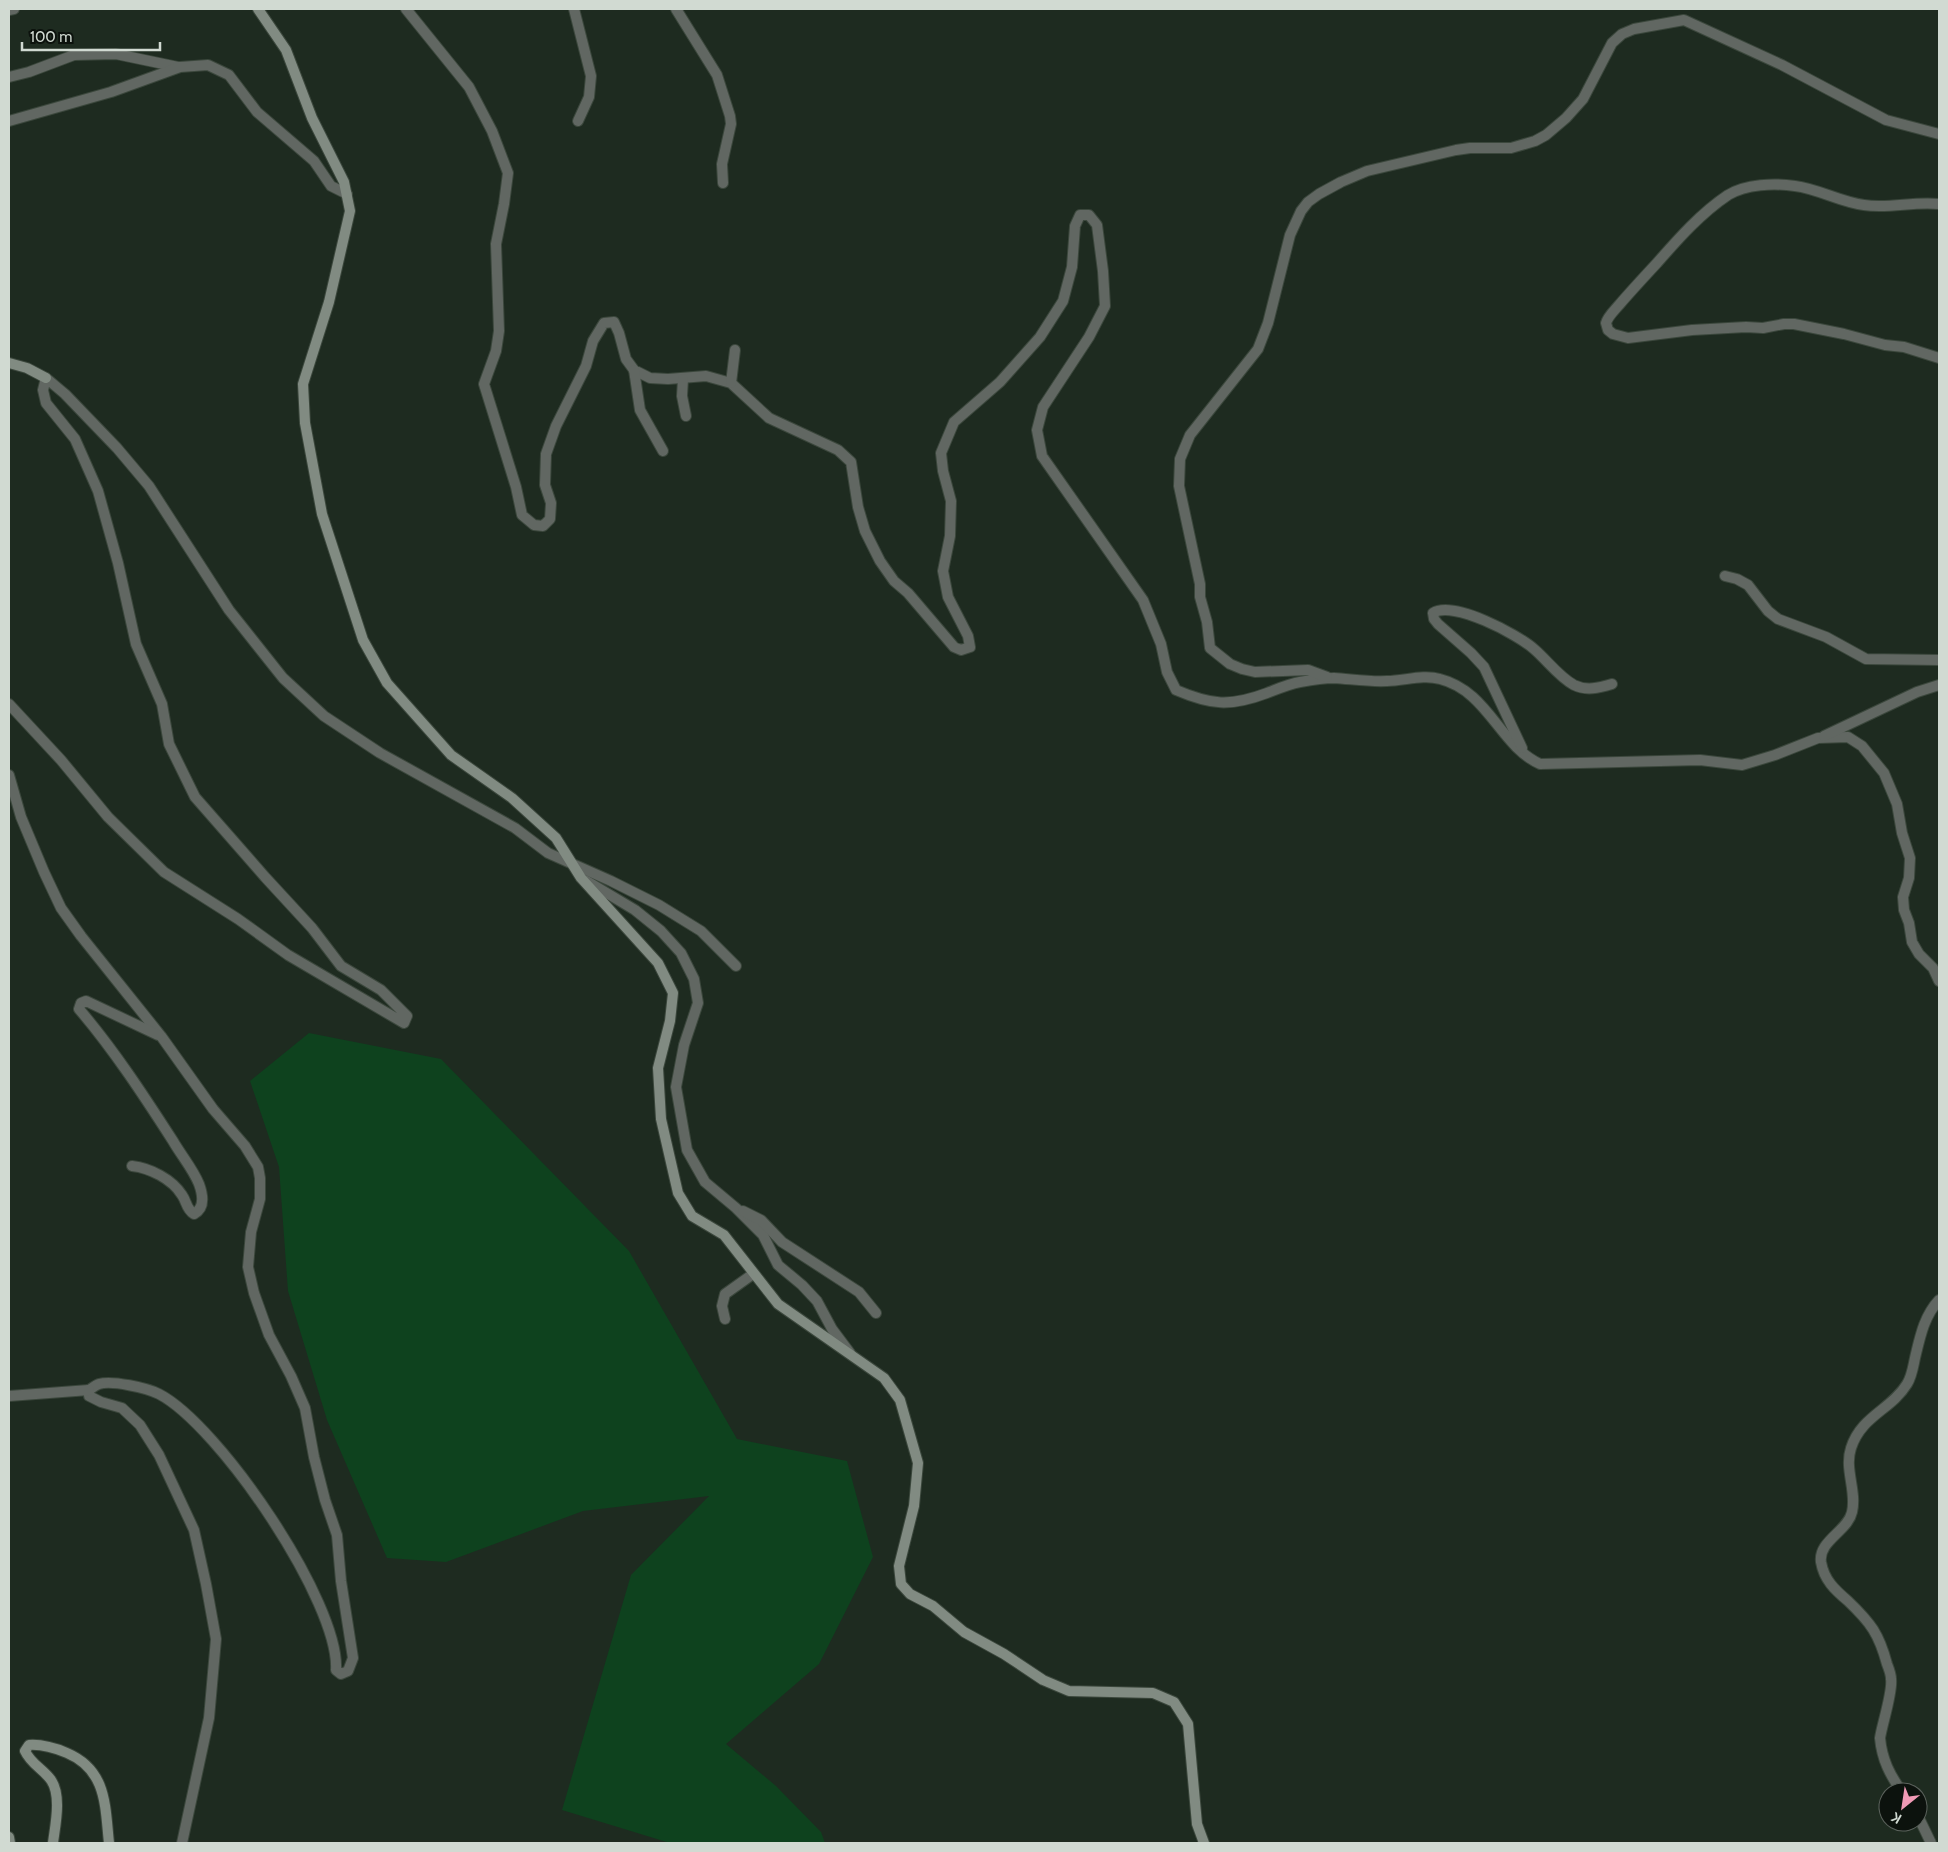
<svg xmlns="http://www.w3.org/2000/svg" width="1948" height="1852" viewBox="0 0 1948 1852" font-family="Cabin,sans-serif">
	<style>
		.green { fill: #0e421e }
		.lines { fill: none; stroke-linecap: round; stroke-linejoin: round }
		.street-casing { stroke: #3b473c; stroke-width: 12 }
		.secondary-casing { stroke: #3b473c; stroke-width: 12 }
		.street { stroke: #616762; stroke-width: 10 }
		.secondary { stroke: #818b82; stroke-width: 10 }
	</style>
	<rect width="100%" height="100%" fill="#1e2b20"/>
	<polygon class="green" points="309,1033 441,1059 629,1251 737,1439 847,1461 873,1557 819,1664 726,1744 776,1786 821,1832 825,1843 670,1843 562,1810 631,1575 709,1496 583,1511 446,1562 387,1558 327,1420 288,1291 279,1167 250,1081"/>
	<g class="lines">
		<g class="street-casing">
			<g id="street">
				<path d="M406,9L469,87L492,131L508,173L504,204L496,244L499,331L496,351L484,384L516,487L522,515L534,525L543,526L550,519L551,503L545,485L546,454L556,426L586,366L593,341L604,323L614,322L619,333L626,359L634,370L650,378L668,379L706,376L731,383L769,418L838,450L851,462L858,507L865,531L880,561L894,581L908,593L954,647L961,650L970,647L968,636L948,597L943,571L950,536L951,501L943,471L941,453L954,422L1000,382L1040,337L1063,301L1072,267L1075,226L1080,215H1089L1097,225L1103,271L1105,306L1089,337L1043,407L1037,430L1042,456L1143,600L1161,644L1167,672L1176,690C1211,705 1230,707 1267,693C1277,689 1289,684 1300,682C1311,680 1323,678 1334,678C1351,679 1369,682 1387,681C1404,681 1423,674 1440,679C1488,691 1500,746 1540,764L1700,760L1742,765L1775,755L1818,738L1848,737L1862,746L1884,773L1897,804L1902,833L1910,858L1909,878L1903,897L1904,910L1909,923L1912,942L1919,954L1933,968L1939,981"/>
				<polyline points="574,9 591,76 589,97 578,121"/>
				<polyline points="676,9 717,75 730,116 731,124 722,164 723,183"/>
				<polyline points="9,10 14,9"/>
				<polyline points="9,77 29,72 74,55 116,54 178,67"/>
				<polyline points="9,121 111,92 180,67 208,65 229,75 257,112 314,161 331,186 347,194"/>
				<path d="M1939,204C1914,201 1889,209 1864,205C1840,202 1819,189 1795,186C1774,183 1746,184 1728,195C1701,213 1678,239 1657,263C1644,277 1631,291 1619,305C1614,311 1608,316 1606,323L1608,330L1613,334L1628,338L1692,330L1746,327L1763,328L1784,324H1794L1844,334L1885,345L1904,347L1939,358"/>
				<polyline points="634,370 640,410 663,451"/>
				<polyline points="683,379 682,396 686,416"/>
				<polyline points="731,383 735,350"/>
				<polyline points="1725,576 1737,579 1748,585 1768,611 1778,619 1826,637 1866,659 1939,660"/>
				<polyline points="1327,677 1308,670 1255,672 1242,669 1230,664 1210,648 1207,622 1200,597 1200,584 1179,486 1180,459 1190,435 1258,349 1268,323 1290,235 1301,211 1308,202 1319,194 1341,182 1367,171 1456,150 1470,148 1511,148 1535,141 1546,135 1566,118 1583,99 1612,43 1622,34 1634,29 1684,20 1782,65 1886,120 1939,134"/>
				<polyline points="9,704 61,760 108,817 164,872 238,919 288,955 404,1023 407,1016 381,990 341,966 312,928 265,877 195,797 169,744 162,704 136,644 118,563 98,491 75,439 46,403 43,390 46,378 65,394 117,448 149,486 229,610 283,678 324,716 380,753 515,828 548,853 611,881 659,905 701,931 736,966"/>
				<polyline points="1824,736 1917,692 1939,685"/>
				<path d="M1522,748L1484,667L1471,653L1438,624L1434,619L1433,613C1453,600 1517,634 1534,649C1547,660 1559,677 1574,685C1586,691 1599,688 1612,684"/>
				<path d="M9,775L21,817L44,872L61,908L81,936L161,1036L213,1109L245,1146L258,1167L260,1178V1199L251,1232L248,1267L254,1293L269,1335L291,1376L305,1408L314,1457L325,1500L337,1535L341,1581L353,1658L348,1671L341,1674L336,1670C340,1603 219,1425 159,1394C147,1388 112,1380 99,1384C96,1385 92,1388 89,1390V1396L101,1402L122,1408L140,1425L159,1455L194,1530L206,1584L216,1639L209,1718L182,1843"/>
				<polyline points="585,880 635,910 661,931 681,953 694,979 698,1003 684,1045 676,1087 687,1150 705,1182 736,1208 763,1235 778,1265 802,1285 817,1301 832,1329 850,1353"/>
				<path d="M132,1166C150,1168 172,1179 182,1195C187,1202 186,1209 194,1214C205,1208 203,1195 199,1184C193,1169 181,1155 173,1141C144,1096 114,1050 79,1009L81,1003L86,1001L158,1035"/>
				<polyline points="743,1211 761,1220 782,1242 859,1292 876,1313"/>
				<polyline points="725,1319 722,1306 725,1294 753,1274"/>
				<polyline points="9,1396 89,1390"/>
				<path d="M1902,1792C1890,1775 1882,1760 1880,1738C1882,1724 1893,1692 1891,1679C1891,1674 1889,1669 1887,1664C1879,1634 1871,1623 1848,1601C1835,1590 1824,1580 1821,1562C1818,1541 1848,1531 1852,1512C1857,1491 1844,1469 1851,1448C1861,1416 1891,1410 1907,1384C1912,1376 1913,1367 1915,1358C1920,1337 1924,1316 1939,1300"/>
				<polyline points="1918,1816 1931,1843"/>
			</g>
		</g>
		<g class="secondary-casing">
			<g id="secondary">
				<polyline points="258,9 286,50 312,118 344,182 350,211 329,302 303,384 305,423 322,514 363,640 387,683 451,755 512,798 556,838 581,878 658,963 673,993 670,1021 658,1068 661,1119 678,1193 692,1216 724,1235 778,1304 884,1378 900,1400 918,1463 914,1506 899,1566 901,1584 910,1594 933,1606 964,1632 1004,1654 1043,1680 1069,1691 1153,1693 1174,1702 1188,1724 1197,1824 1204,1843"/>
				<polyline points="9,363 27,368 46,378"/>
				<polyline points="9,1837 10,1843"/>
				<path d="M53,1843C55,1826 62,1796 51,1780C43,1769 31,1764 25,1751L29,1745C43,1744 55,1748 67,1753C107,1770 105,1806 109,1843"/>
			</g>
		</g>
		<use href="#street" class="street"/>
		<use href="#secondary" class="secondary"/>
	</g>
	<rect width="1948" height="1852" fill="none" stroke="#d1dad2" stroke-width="20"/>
	<g transform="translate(1903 1807) rotate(210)"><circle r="24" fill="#0c120d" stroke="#5b625c"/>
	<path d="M0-4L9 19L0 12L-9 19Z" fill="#f09ab5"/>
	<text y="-8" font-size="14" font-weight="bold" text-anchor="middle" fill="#d1dad2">K</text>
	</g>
	<path d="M22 42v8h138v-8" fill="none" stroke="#d1dad2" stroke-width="2.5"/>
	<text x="30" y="42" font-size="15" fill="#d1dad2" stroke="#0c120d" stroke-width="4" paint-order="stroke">100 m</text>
</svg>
